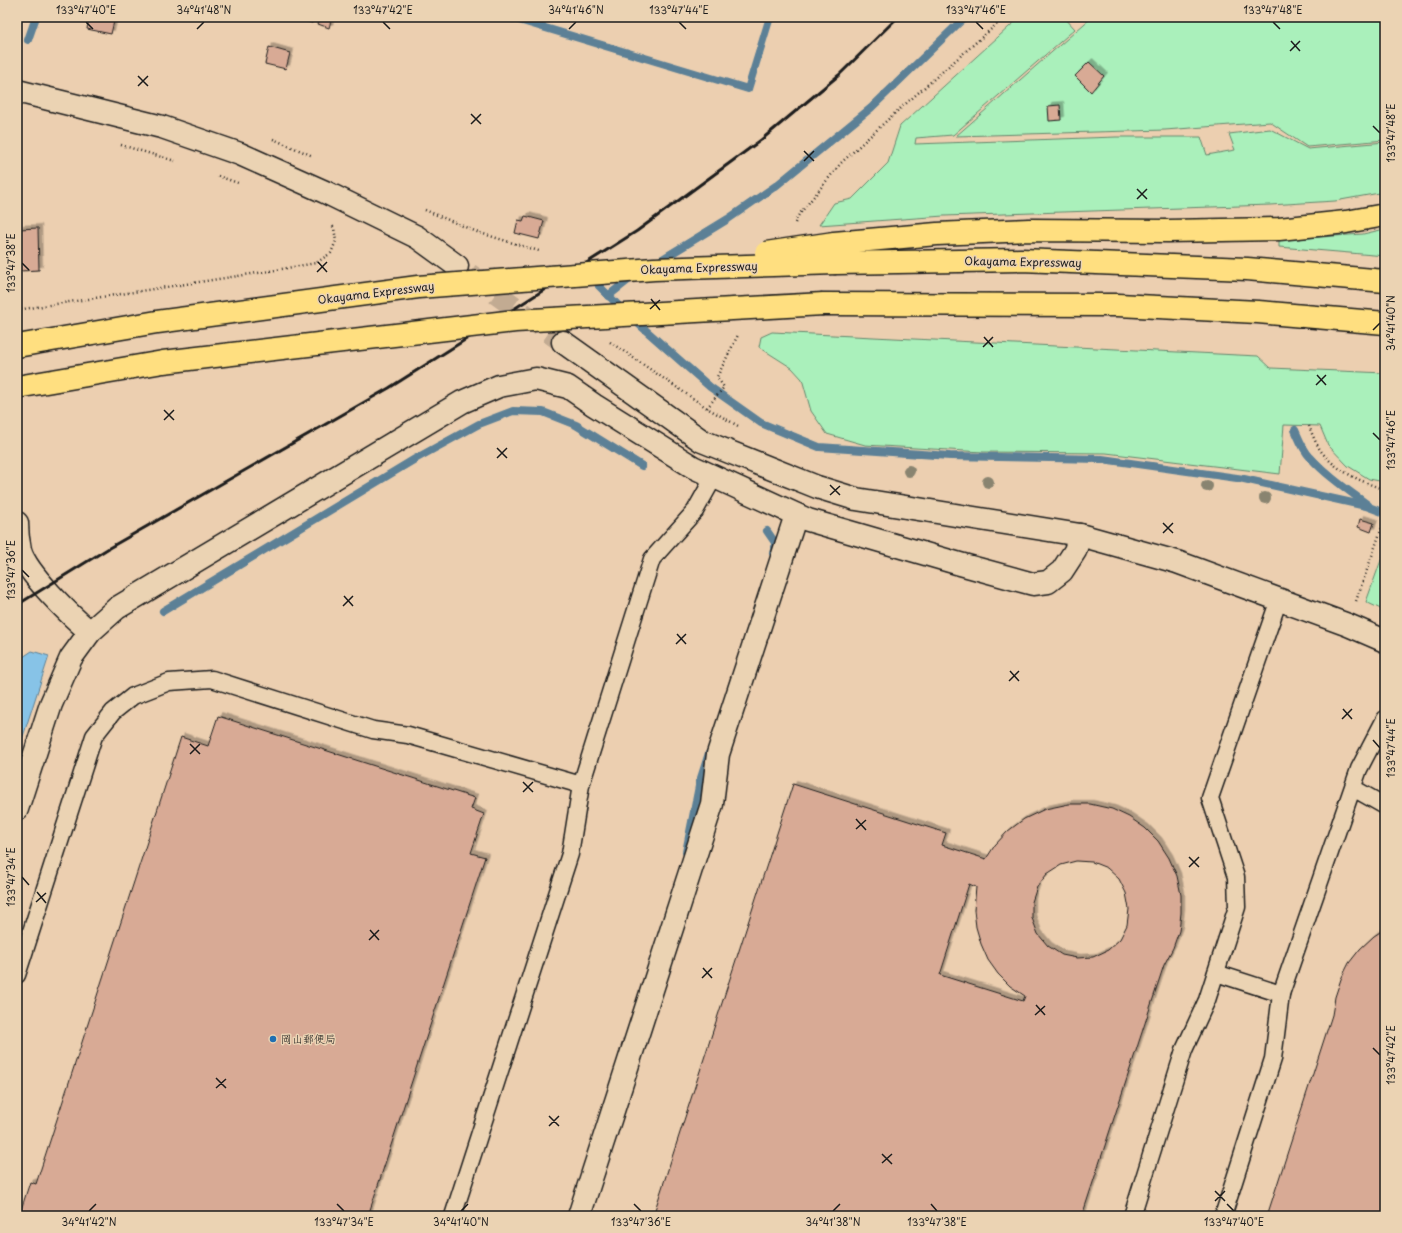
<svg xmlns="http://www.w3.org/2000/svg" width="1402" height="1233" viewBox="0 0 1402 1233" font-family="'Playpen Sans','Klee One',sans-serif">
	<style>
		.green { fill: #aaf0bb; stroke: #63866c }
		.water { fill: #87c3e7; stroke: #5c8096 }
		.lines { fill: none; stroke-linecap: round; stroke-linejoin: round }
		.stream { stroke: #5c8096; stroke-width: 8 }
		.building { fill: #d8aa95; stroke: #1c1c1c; fill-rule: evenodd; filter: url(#shadow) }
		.tertiary-tunnel { stroke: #c2ab92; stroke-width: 22; stroke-dasharray: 22 11; stroke-linecap: butt }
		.service-casing { stroke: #1c1c1c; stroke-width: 19 }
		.minor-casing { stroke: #1c1c1c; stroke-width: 25 }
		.tertiary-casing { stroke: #1c1c1c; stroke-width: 25 }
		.motorway-casing { stroke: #1c1c1c; stroke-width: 25 }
		.path { stroke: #1c1c1c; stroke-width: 2.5; stroke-dasharray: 1 3; stroke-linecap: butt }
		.service { stroke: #ebd3b3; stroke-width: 16 }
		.minor { stroke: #ebd3b3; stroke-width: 22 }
		.tertiary { stroke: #ebd3b3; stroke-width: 22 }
		.motorway { stroke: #ffdf80; stroke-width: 22 }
		.rail { stroke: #1c1c1c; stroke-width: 3 }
		.motorway-bridge-casing { stroke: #1c1c1c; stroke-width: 25; stroke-linecap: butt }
		.motorway-bridge { stroke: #ffdf80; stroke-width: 22 }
		.tree { fill: #898470 }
		.ticks { fill: none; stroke: #1c1c1c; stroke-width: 1.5 }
		.poi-dot { fill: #1f6fb2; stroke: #ebd3b3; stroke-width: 1.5 }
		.labels { text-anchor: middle; stroke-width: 3; stroke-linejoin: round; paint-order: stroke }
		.street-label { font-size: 11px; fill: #1c1c1c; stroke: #ebd3b3 }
		.poi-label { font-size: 11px; fill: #1c1c1c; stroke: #ebd3b3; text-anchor: start }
		.neatline { fill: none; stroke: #1c1c1c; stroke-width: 1.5 }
		.ticks-label { font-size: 10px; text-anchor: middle; fill: #1c1c1c }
	</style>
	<defs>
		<filter id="shadow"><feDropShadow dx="3.5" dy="-3.5" stdDeviation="0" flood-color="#0004"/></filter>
	</defs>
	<rect width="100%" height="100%" fill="#eccfb0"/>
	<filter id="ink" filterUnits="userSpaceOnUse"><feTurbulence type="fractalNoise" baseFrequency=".025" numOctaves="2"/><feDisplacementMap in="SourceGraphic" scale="8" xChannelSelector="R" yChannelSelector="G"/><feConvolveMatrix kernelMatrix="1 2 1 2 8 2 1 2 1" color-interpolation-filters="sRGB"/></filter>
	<g filter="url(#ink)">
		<g class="green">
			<polygon points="1020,17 1064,17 1075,29 953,135 916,138 915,144 1116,137 1201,137 1207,155 1235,150 1229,134 1270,129 1308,149 1385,142 1385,192 1335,201 1270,205 944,216 819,225 834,203 852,199 888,163 900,126"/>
			<polygon points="1092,17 1385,17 1385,140 1307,147 1270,122 1165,130 956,136"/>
			<polygon points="1385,229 1385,256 1279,247 1279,240 1363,234"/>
			<polygon points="772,332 1258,356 1271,368 1385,373 1385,482 1369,479 1348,466 1328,445 1320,426 1284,425 1280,474 1106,453 983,452 865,445 827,434 811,411 802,379 792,368 759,347 761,337"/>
			<polygon points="1385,549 1385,611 1366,602"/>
		</g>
		<polygon class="water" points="32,651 49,656 17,755 17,661"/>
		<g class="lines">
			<g class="stream">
				<polyline points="509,17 748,89 770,17"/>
				<polyline points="28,40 36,17"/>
				<polyline points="656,263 728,219 777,185 871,108 965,17"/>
				<polyline points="599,286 624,311"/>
				<polyline points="608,296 632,277"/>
				<polyline points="633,319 710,387 761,423 819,447 950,456 1102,459 1244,479 1366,506 1385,513"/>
				<path d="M1295,430C1299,439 1303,450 1310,457C1327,476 1348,490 1368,505"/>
				<polyline points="767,531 776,544 773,553"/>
				<polyline points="163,611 415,459 479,424 513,411 543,412 576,425 642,466"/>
				<polyline points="686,852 700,781 709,753"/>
			</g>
		</g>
		<g class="building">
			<polygon points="89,17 115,17 111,34 87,29"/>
			<polygon points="293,17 314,17 312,23"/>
			<polygon points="321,17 332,17 329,28 318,24"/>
			<polygon points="269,47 290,53 286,69 265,64"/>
			<polygon points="1089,62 1104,76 1091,92 1075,76"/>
			<polygon points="1060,105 1061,120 1049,121 1048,106"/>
			<polygon points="525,216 544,221 539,239 515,233 518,220 523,221"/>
			<polygon points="38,228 39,270 20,271 19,229"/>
			<polygon points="1360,519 1374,523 1371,532 1358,527"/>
			<polygon points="218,716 475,798 471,809 484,814 471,853 485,857 368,1216 19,1216 30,1182 36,1184 181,737 208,746"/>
			<path d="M793,784L946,833L942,845L986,859L995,845L1008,831L1024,819L1045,809L1069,804H1090L1112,809L1129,817L1145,828L1158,841L1169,858L1177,876L1181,895V913L1179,931L1173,948L1164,965L1082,1216H653ZM1076,861L1092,862L1107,868L1119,879L1126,893L1129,909L1127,925L1120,939L1108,950L1093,957L1077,958L1062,955L1048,946L1038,934L1032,918V902L1037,887L1047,874L1061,865ZM969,884L976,887L974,910L976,927L981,944L988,960L998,974L1010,986L1025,996L1023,1001L940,975Z"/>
			<polygon points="1385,929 1385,1012 1384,1020 1385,1026 1385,1216 1267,1216 1332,1015 1335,997 1341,979 1349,963 1360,949 1374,936"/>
		</g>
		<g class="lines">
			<polyline class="tertiary-tunnel" points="469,274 563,342"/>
			<g class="service-casing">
				<g id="service">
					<polyline points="1353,788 1385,806"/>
					<polyline points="1216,973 1281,994"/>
					<polyline points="17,975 94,736 113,712 133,696 169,682 212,679 373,730 408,735 581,785"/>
					<polyline points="453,1216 570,854 581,785 652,559 695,511 714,477"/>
					<polyline points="1132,1216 1184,1050 1207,1000 1237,907 1236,877 1210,798 1279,599"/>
					<polyline points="1223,1216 1273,1059 1281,994 1359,769 1385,719"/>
				</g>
			</g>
			<g class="minor-casing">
				<g id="minor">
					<path d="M17,523C17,532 18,541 20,550C26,573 71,616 90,632"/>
					<polyline points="579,1216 712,804 718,754 796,515"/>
				</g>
			</g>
			<g class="tertiary-casing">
				<g id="tertiary">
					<polyline points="17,91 162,127 240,154 325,192 417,237 457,266"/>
					<polyline points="563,342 702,441 817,487 856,499 1080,535 1177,562 1348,625 1385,641"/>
					<polyline points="17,809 51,704 71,658 90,632 117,608 462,402 499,386 536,379 568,387 594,405 693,467 808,520 960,564 1033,584 1048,582 1062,571 1075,551 1080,535"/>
				</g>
			</g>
			<g class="motorway-casing">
				<g id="motorway">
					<polyline points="834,243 937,234 1029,230 1168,231 1279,229 1346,222 1385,215"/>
					<polyline points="836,263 1021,260 1247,269 1385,281"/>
					<polyline points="823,304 1118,305 1258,312 1385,323"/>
				</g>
			</g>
			<g class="path">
				<polyline points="273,139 313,156"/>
				<polyline points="121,145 175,161"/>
				<polyline points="218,176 238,183"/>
				<polyline points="425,210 477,232 539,251"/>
				<polyline points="795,223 798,216 841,163 894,114 1005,17"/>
				<polyline points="17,310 264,272 316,263 331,253 336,241 334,228 331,224"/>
				<polyline points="610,342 707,408 740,427"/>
				<polyline points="707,408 724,387 717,377 738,335"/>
				<path d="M1309,426C1312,434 1316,444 1321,451C1337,472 1361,481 1385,490"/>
				<polyline points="1356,601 1385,519"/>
			</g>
			<use href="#service" class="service"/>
			<use href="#minor" class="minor"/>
			<use href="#tertiary" class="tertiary"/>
			<use href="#motorway" class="motorway"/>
			<polyline class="rail" points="17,605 109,548 389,388 637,231 761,140 839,75 898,17"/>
			<g class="motorway-bridge-casing">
				<g id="motorway-bridge">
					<polyline points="766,253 834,243"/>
					<polyline points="17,346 157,322 418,287 654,269 836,263"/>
					<polyline points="17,387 163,362 515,321 823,304"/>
				</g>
			</g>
			<use href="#motorway-bridge" class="motorway-bridge"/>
		</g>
		<g class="tree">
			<circle cx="909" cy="471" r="6"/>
			<circle cx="988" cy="482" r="6"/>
			<circle cx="1207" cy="486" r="6"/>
			<circle cx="1265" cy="498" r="6"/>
		</g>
	</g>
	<path class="ticks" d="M86,22L93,29M383,22L390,29M679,22L686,29M976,22L983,29M1273,22L1280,29M197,29L204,22M569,29L576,22M1291,41L1300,51M1290,51L1300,41M138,76L148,86M138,86L148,76M471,114L481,124M471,124L481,114M1373,126L1380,133M804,151L814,161M804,161L814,151M1137,189L1147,199M1137,199L1147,189M318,262L327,272M22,263L29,270M317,272L327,262M651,299L660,310M650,309L660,300M1373,330L1380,323M984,337L993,347M983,347L993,337M1317,375L1326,385M1316,385L1326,375M164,410L174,420M164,420L174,410M1373,433L1380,440M497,448L507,458M497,458L507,448M830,485L840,495M830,495L840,486M1163,523L1173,533M1163,533L1173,523M22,570L29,577M344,596L353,606M343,606L353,596M677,634L686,644M676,644L686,634M1010,671L1019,681M1009,681L1019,671M1343,709L1352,719M1342,719L1352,709M1373,740L1380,748M190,744L200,754M190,754L200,744M523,782L533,792M523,792L533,782M856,819L866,830M856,829L866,820M1189,857L1199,867M1189,867L1199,857M22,877L29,885M37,892L46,903M36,902L46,893M370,930L379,940M369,940L379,930M703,968L712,978M702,978L712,968M1036,1005L1045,1015M1035,1015L1045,1006M1373,1048L1380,1055M216,1078L226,1088M216,1088L226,1079M549,1116L559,1126M549,1126L559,1116M882,1154L892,1164M882,1163L892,1154M1215,1191L1225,1201M1215,1201L1225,1191M337,1204L344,1211M634,1204L641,1211M931,1204L937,1211M1227,1204L1234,1211M89,1211L96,1204M461,1211L468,1204M833,1211L840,1204"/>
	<circle class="poi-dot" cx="273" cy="1039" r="4"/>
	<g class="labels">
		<g class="street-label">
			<text transform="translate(1023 262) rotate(1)" y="4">Okayama Expressway</text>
			<text transform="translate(699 268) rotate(-2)" y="4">Okayama Expressway</text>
			<text transform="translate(376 293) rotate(-7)" y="4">Okayama Expressway</text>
		</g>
		<g class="poi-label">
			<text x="281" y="1043">岡山郵便局</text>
		</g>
	</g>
	<rect width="1402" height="1233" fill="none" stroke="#ebd3b3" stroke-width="44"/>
	<rect x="22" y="22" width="1358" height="1189" class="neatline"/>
	<g class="ticks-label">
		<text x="86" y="14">133°47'40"E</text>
		<text x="204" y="14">34°41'48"N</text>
		<text x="383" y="14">133°47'42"E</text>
		<text x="576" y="14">34°41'46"N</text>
		<text x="679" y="14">133°47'44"E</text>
		<text x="976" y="14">133°47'46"E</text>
		<text x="1273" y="14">133°47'48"E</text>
		<text transform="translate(1391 133) rotate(-90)" y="4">133°47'48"E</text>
		<text transform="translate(11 263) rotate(-90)" y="4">133°47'38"E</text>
		<text transform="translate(1391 323) rotate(-90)" y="4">34°41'40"N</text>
		<text transform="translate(1391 440) rotate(-90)" y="4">133°47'46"E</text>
		<text transform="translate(11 570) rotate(-90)" y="4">133°47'36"E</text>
		<text transform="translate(1391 748) rotate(-90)" y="4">133°47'44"E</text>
		<text transform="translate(11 877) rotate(-90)" y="4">133°47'34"E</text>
		<text transform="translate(1391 1055) rotate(-90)" y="4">133°47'42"E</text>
		<text x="89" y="1226">34°41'42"N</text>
		<text x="344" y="1226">133°47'34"E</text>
		<text x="461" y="1226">34°41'40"N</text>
		<text x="641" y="1226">133°47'36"E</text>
		<text x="833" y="1226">34°41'38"N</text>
		<text x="937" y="1226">133°47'38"E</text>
		<text x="1234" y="1226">133°47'40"E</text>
	</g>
</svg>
